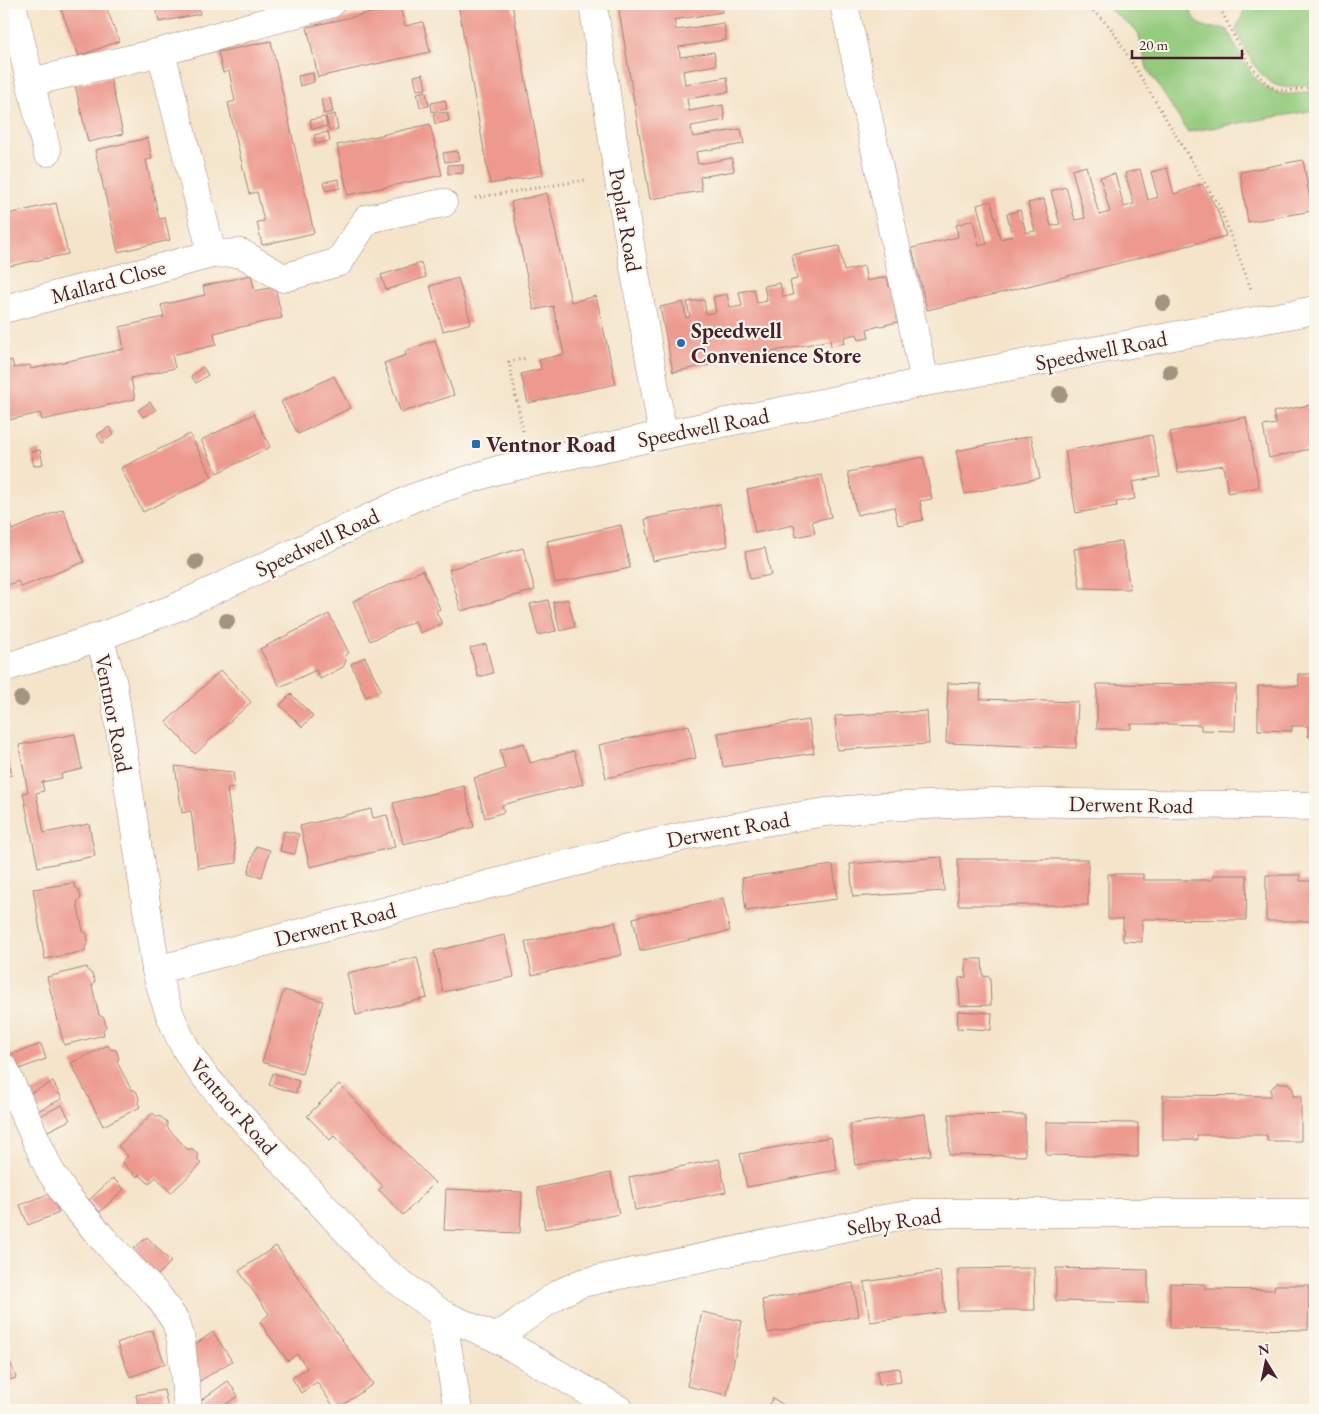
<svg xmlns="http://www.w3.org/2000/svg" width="1319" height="1414" viewBox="0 0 1319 1414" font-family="'EB Garamond',serif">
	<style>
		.green { fill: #93ca7d; stroke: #6e7454 }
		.building { fill: #ed998e }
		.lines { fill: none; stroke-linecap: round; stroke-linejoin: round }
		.minor-casing { stroke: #9f827a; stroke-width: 29 }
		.path { stroke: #9f827a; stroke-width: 3; stroke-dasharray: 1 4; stroke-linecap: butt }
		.minor { stroke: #fff; stroke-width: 28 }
		.tree { fill: #a39480 }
		.poi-dot { fill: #1f6fb2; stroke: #fbf7ec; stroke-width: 2 }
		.labels { text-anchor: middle; stroke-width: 4.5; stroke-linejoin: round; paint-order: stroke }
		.street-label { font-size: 22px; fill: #4a1f2b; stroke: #fbf7ec }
		.poi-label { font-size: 22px; font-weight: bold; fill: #4a1f2b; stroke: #fbf7ec; text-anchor: start }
	</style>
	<rect width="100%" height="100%" fill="#fbf7ec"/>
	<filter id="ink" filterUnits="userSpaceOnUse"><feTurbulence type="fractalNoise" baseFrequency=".02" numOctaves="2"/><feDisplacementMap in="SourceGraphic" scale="10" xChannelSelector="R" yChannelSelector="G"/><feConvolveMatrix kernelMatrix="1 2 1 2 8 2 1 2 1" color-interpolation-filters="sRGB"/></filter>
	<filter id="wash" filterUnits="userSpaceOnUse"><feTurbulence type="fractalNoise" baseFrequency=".0096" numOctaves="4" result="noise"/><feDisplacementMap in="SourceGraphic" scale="20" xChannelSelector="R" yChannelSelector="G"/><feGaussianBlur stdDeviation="1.12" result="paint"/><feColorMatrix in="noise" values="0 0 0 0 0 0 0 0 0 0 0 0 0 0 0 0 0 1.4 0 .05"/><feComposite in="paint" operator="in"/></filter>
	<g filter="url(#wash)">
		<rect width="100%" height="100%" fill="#f4e4ca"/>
		<g class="green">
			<path d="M1103,4H1188C1193,20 1199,28 1216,28C1222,28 1224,27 1228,31C1241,54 1253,91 1284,94C1294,95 1305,92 1315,90V110L1188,132L1147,68L1138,32Z"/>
			<path d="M1244,4H1315V83C1305,84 1294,88 1284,87C1260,86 1245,48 1236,30C1239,20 1245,15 1244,4Z"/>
		</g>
		<g id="blocks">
			<g class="building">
				<polygon points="59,4 105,4 119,41 79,56"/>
				<polygon points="155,4 198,4 200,14 159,22"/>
				<polygon points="458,4 512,4 543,175 490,184"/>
				<polygon points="618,4 721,4 722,12 674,20 676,30 724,23 726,40 679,47 680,57 714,52 716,65 683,71 685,84 727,77 729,92 687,99 689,111 723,105 725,120 691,126 693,137 741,129 744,144 696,152 698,164 732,158 734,171 700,177 702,191 650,199"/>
				<polygon points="400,6 405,26 423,22 430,52 318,77 307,27"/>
				<polygon points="271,41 314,233 262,245 257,222 264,221 257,192 249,194 228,103 235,101 229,71 223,73 218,52"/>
				<polygon points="313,73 314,82 300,86 298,76"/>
				<polygon points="423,74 426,89 417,90 414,76"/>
				<polygon points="110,77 123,134 88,142 75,85"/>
				<polygon points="426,91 429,106 420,107 417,93"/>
				<polygon points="330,98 333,112 324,114 321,99"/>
				<polygon points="445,100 447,109 432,112 431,103"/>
				<polygon points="447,112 449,121 435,124 433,114"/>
				<polygon points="335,114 338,129 329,130 326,116"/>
				<polygon points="325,117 327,126 312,129 310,120"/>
				<polygon points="430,124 442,175 348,195 337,145"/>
				<polygon points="328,132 330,141 316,144 314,135"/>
				<polygon points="148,138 152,159 146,160 153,191 159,219 165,218 170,240 118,252 95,150"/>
				<polygon points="457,151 459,160 445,162 443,153"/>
				<polygon points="1303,160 1312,211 1248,222 1240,172"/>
				<polygon points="463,164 463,173 448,174 448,165"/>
				<polygon points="1086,166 1099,215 1110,212 1100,177 1115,174 1124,207 1134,204 1125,173 1140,169 1148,200 1158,197 1151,172 1167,168 1174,194 1202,184 1217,209 1226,236 1000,293 927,310 912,248 958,237 956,225 973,220 979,246 987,244 977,205 991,201 1000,239 1012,236 1007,214 1020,210 1026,233 1035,231 1028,203 1044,199 1051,226 1060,224 1051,191 1066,187 1075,220 1085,218 1072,170"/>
				<polygon points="339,179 340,188 326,191 324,182"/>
				<polygon points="547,193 571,302 596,296 616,384 528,403 521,374 541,369 539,360 564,354 553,306 534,310 511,202"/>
				<polygon points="56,203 68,254 4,267 4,215"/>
				<polygon points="839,246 844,271 864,266 867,281 887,277 889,287 900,285 907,320 867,329 869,338 859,340 857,334 844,337 845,343 831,346 830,340 673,372 660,307 683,302 686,318 690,317 687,302 704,300 706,314 716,312 713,297 727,294 730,308 742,306 739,292 754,289 757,303 767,301 764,286 780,283 783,297 793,295 790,281 797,279 792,255"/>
				<polygon points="421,263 426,277 386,290 381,275"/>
				<polygon points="251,275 255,291 275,287 282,318 214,333 216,345 172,355 175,368 131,378 135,399 42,420 40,413 4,421 4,362 12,360 14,368 30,365 31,369 124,349 120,327 164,317 161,305 205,295 203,286"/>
				<polygon points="458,278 471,323 443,331 430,286"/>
				<polygon points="435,340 454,395 401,413 384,363 406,355 405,351"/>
				<polygon points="203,367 208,375 196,383 191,376"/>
				<polygon points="334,376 350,408 298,434 281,402"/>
				<polygon points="150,402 156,410 143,417 138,410"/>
				<polygon points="1315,404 1315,448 1269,458 1263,426 1276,424 1273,412"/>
				<polygon points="254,414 270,447 217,473 201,440"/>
				<polygon points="1246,417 1259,487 1228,493 1223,465 1178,473 1170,432"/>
				<polygon points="109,427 114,434 102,443 97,435"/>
				<polygon points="190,434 212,477 143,512 121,468"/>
				<polygon points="1152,435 1160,477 1132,482 1135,499 1116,502 1117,506 1076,513 1065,451"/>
				<polygon points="1031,436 1040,478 965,494 956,451"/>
				<polygon points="40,450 43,464 34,466 31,452"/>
				<polygon points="923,457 932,499 920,501 923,520 898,525 894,507 857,515 848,472"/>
				<polygon points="822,475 831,517 812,521 815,533 796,537 794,525 755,533 747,490"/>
				<polygon points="720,504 728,546 653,561 645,519"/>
				<polygon points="63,509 84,562 21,587 18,581 4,587 4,524 9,522 12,530"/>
				<polygon points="621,525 630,568 555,583 547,541"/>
				<polygon points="1122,541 1130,589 1080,588 1074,549"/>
				<polygon points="523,548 535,590 461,611 449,569"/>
				<polygon points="765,548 771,575 750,579 745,552"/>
				<polygon points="423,570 440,609 436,611 442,624 420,633 415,621 370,641 353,601"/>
				<polygon points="568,599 575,627 560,631 553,602"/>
				<polygon points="548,600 556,631 538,635 530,604"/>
				<polygon points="329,614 349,653 345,655 346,661 343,667 320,679 316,670 280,687 260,649"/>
				<polygon points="486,644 493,673 478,677 470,648"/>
				<polygon points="365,657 381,690 366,697 351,664"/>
				<polygon points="221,670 251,702 195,754 166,722"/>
				<polygon points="1298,674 1313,674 1313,686 1315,686 1315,736 1308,736 1308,726 1292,726 1292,731 1258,730 1258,686 1299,686"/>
				<polygon points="948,683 981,684 980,699 1078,702 1076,748 946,743"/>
				<polygon points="1097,684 1236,685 1235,731 1201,730 1201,725 1166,724 1131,724 1131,729 1097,729"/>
				<polygon points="291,694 313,716 302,727 280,705"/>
				<polygon points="927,711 929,744 837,750 835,716"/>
				<polygon points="809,720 814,753 723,767 718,733"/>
				<polygon points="689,725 696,758 606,778 599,745"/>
				<polygon points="75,734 82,769 61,774 62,778 42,782 44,791 36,793 44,833 89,824 95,856 38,867 23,793 28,792 19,745"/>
				<polygon points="4,742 12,775 4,776"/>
				<polygon points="524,743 530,763 574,751 583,784 502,805 504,812 485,818 474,778 505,769 500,750"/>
				<polygon points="175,766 233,772 235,788 227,789 237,863 198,868 191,811 182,813"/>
				<polygon points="464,786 474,827 403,844 393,803"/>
				<polygon points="371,809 373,818 387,815 395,847 310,867 300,826"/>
				<polygon points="284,831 299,834 295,854 280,851"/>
				<polygon points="256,846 270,850 262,877 248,873"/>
				<polygon points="942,857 944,891 853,897 850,864"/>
				<rect x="958" y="859" width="130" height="46"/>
				<polygon points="833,865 837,899 746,911 742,878"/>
				<polygon points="1108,874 1143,874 1143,880 1212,880 1213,875 1247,875 1246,920 1142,919 1142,942 1123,941 1123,919 1108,919"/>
				<polygon points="1266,875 1300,875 1300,881 1315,881 1315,921 1266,921"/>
				<polygon points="74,883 75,887 79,890 81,898 77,902 83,931 87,934 88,943 85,947 86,951 45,959 33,889"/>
				<polygon points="723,898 730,931 640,951 633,918"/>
				<polygon points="615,922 622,955 532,975 525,942"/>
				<polygon points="505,935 514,977 443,992 434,951"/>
				<polygon points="417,957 427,998 356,1015 347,973"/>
				<polygon points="966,959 982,959 983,976 990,977 991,1005 960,1006 959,978 966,977"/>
				<polygon points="87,967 88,971 92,974 95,981 92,986 99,1015 104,1018 106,1026 103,1030 104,1035 64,1045 47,977"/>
				<polygon points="284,990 323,1001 302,1074 262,1062"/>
				<polygon points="958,1011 992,1013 991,1030 957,1028"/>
				<polygon points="41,1044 46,1059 16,1070 10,1055"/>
				<polygon points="108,1045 110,1049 116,1050 119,1058 117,1062 131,1089 136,1091 139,1098 138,1103 140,1107 103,1126 71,1063"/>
				<polygon points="273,1073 299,1081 296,1093 269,1085"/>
				<polygon points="53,1082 62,1099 33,1113 24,1096"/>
				<polygon points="1277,1083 1288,1083 1293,1089 1293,1096 1301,1096 1301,1141 1267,1141 1267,1135 1197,1135 1197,1140 1163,1140 1163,1095 1271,1096 1271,1089"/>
				<polygon points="339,1084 435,1183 403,1215 379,1190 383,1186 334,1136 330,1140 307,1116"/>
				<polygon points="62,1105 70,1120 46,1132 38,1117"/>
				<polygon points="153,1113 156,1116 161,1117 167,1122 167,1127 187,1149 193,1149 198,1155 198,1161 201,1164 171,1193 156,1177 149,1184 139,1174 137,1177 122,1162 128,1156 118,1146"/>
				<polygon points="925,1114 931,1155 855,1165 850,1124"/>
				<polygon points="949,1114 1025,1115 1025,1156 949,1155"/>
				<polygon points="1046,1122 1138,1123 1138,1157 1046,1155"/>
				<polygon points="831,1137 837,1170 747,1187 740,1154"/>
				<polygon points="719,1159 726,1192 635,1210 629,1177"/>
				<polygon points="611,1173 619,1214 545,1229 537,1188"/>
				<polygon points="113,1178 124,1189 100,1212 89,1200"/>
				<polygon points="446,1189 522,1192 520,1233 444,1230"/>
				<polygon points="51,1193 59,1213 28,1225 20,1205"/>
				<polygon points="147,1237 171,1262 154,1279 129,1253"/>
				<polygon points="276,1246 373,1384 336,1410 317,1382 301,1393 292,1378 307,1368 297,1354 288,1361 268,1334 260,1322 269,1314 239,1271"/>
				<polygon points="1034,1268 1035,1310 958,1310 958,1269"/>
				<polygon points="1056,1268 1148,1270 1148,1303 1056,1301"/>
				<polygon points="940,1271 945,1312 870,1322 864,1282"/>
				<polygon points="853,1283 859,1316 768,1333 762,1300"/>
				<polygon points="1170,1283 1205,1284 1205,1289 1274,1290 1275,1285 1309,1285 1308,1330 1170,1328"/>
				<polygon points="702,1312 742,1321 727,1395 687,1386"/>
				<polygon points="152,1330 165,1364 130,1377 117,1343"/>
				<polygon points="213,1332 232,1361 195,1384 190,1348"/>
				<polygon points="4,1344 16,1378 4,1382"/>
				<polygon points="899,1368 901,1382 879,1385 877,1371"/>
				<polygon points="228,1381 238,1396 218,1410 206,1410 200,1401"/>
				<polygon points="164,1390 168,1409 139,1410 136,1395"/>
				<polygon points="773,1398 791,1410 765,1410"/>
			</g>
		</g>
	</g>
	<g filter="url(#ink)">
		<use href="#blocks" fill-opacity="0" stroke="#9f827a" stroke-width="1"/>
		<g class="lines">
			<g class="minor-casing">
				<g id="minor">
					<polyline points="12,4 47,152"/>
					<polyline points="593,4 618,175 663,435"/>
					<polyline points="844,4 925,382"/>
					<polyline points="31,82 161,52"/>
					<polyline points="212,254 241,253 283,278 339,262 367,219 443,203"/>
					<polyline points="4,309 212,254 161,52 330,4"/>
					<path d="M99,637L113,684L156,970C164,1001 178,1040 197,1066C204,1076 212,1084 219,1093L382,1269L442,1314L496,1338L620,1410"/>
					<polyline points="4,668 99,637 175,608 415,497 498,470 663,435 925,382 1315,310"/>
					<polyline points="156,970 619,851 690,835 764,822 826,812 882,807 994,802 1315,806"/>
					<polyline points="4,1068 49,1169 65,1194 104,1240 159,1297 176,1322 181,1340 188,1410"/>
					<polyline points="442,1314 458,1410"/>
					<polyline points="496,1338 558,1294 582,1283 889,1218 920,1213 1315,1213"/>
				</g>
			</g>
			<g class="path">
				<polyline points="1086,4 1111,28 1220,208 1251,289"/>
				<path d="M1218,4C1230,26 1254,86 1280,90C1292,92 1304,88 1315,86"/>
				<polyline points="475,198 585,180"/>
				<polyline points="523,431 509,362 527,358"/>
			</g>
			<use href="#minor" class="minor"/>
		</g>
		<g class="tree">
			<circle cx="1163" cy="303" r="8"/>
			<circle cx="1170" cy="372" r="8"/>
			<circle cx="1060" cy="394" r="8"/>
			<circle cx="196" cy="562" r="8"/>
			<circle cx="227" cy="621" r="8"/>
			<circle cx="21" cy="699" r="8"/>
		</g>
	</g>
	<g class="poi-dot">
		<circle cx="681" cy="343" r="5"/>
		<rect x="471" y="439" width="10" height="10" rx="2.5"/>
	</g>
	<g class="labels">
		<g class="street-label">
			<text transform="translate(626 220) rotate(80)" y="8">Poplar Road</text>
			<text transform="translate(108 281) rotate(-15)" y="8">Mallard Close</text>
			<text transform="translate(1101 350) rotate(-11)" y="8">Speedwell Road</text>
			<text transform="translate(703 427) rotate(-11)" y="8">Speedwell Road</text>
			<text transform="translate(317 542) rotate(-25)" y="8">Speedwell Road</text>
			<text transform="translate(114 713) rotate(79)" y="8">Ventnor Road</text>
			<text transform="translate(1131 804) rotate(1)" y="8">Derwent Road</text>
			<text transform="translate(728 829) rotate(-10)" y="8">Derwent Road</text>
			<text transform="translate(335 924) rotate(-14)" y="8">Derwent Road</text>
			<text transform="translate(234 1106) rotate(49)" y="8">Ventnor Road</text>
			<text transform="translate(894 1221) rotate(-8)" y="8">Selby Road</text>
		</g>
		<g class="poi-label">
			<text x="691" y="338">Speedwell<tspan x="691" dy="25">Convenience Store</tspan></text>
			<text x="486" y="452">Ventnor Road</text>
		</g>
	</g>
	<rect width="1319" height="1414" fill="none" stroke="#fbf7ec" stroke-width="20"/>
	<g transform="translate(1266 1362) rotate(350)" stroke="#fbf7ec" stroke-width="4" paint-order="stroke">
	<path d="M0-4L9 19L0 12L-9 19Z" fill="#4a1f2b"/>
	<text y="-8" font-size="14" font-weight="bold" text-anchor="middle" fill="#4a1f2b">N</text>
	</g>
	<path d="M1132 50v8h110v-8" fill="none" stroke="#4a1f2b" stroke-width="2.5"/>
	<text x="1139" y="50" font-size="15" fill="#4a1f2b" stroke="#fbf7ec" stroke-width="4" paint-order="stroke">20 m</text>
</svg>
